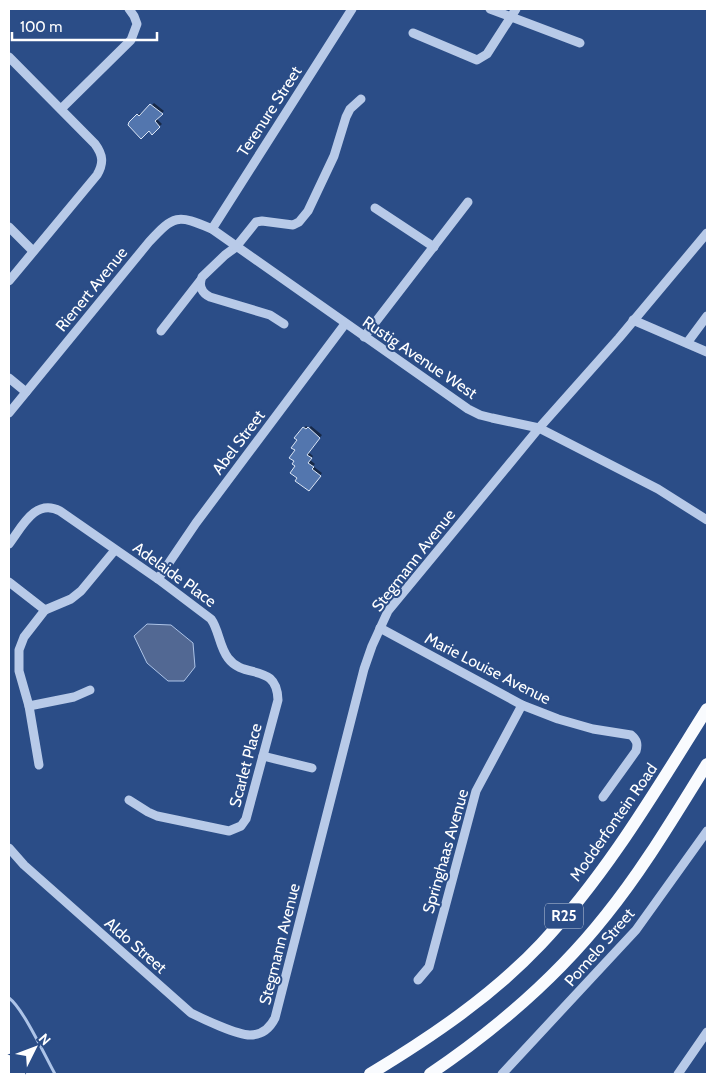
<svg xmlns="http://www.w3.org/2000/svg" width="716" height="1083" viewBox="0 0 716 1083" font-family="Cabin,sans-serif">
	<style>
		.water { fill: #526893; stroke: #adc4e8 }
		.shadow { fill: #0007 }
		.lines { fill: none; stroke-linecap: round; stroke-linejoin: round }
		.stream { stroke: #adc4e8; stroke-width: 3 }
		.building { fill: #5376ae; stroke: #dbe6f6 }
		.minor { stroke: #b8cae8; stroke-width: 9 }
		.major { stroke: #f9fbfe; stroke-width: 12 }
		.labels { text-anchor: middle; stroke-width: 4; stroke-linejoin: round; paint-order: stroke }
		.shield { fill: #2b4d87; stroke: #bfcadb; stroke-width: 1 }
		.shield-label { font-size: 15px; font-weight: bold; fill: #fff }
		.street-label { font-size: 16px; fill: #fff; stroke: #2b4d87 }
	</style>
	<rect width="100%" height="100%" fill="#2b4d87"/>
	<polygon class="water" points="147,624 171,625 193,643 195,667 184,681 168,681 147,663 134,636"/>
	<g class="shadow">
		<polygon points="154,103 164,111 156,118 162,124 152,133 138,115 140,113 142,115"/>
		<polygon points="306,426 309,428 311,426 322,435 308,452 313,456 310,460 315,464 313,466 322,473 311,487 299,478 297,450 304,428"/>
	</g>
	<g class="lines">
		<path class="stream" d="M9,998C23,1008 45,1056 55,1074"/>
	</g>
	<g class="building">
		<polygon points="150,104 163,114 155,121 160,127 152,135 149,131 141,139 128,125 129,122 137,114 139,116"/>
		<polygon points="303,427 306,429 308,427 320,438 307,455 312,458 308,463 314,467 312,469 321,476 309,491 295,481 297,478 290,473 295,466 292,464 294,461 289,458 295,450 291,448 297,440 294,438"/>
	</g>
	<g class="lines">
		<g class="minor">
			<polyline points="490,9 580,43"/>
			<polyline points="413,33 477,60 487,54 516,9"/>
			<path d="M9,57L95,144C103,155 104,163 97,175L9,281"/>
			<polyline points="61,109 131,40 137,24 134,16 129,9"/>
			<polyline points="375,208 434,247"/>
			<polyline points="9,227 33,251"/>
			<polyline points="212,229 352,9"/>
			<polyline points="633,320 707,352"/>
			<path d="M284,324L270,315L210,297C202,293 198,286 202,277L225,255L236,247L256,222L262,221L293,225L299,222L308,211L334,156L346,117L350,109L361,99"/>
			<polyline points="161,331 200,281"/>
			<polyline points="364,337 468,202"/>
			<polyline points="687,343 707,316"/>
			<polyline points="9,378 26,392"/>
			<path d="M9,413L149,242C174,215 177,214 212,229L468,409L480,415L492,418L539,428L658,489L707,520"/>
			<path d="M9,544C22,527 35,498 60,511L158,579L211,619C219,630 219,646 228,658C244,680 277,662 278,700L246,819L241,826L229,831L157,816L148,812L129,800"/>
			<polyline points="158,579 196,523 345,324"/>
			<polyline points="9,582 45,610 71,599 81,591 115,550"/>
			<path d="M380,628L522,705L558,719L593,729L631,735C637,740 638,744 636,751L603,797"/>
			<polyline points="29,706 74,697 90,690"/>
			<polyline points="263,756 312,768"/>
			<polyline points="39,765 29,706 19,671 19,650 24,637 45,610"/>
			<path d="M9,848L24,865L191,1013C203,1019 237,1035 250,1035C262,1035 270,1028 275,1018L364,669L372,646L388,611L539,428L619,338L707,233"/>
			<polyline points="418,980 429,967 476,791 522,705"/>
			<polyline points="502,1074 636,930 707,831"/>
			<polyline points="678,1074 707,1032"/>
		</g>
		<g class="major">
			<path d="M370,1074C431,1037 492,996 541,944C607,874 656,790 707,709"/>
			<path d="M430,1074C495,1030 557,977 606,915C644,868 675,815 707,764"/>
		</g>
	</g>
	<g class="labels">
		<rect class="shield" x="545" y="903.5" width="38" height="25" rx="4"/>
		<g class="shield-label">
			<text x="564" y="921">R25</text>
		</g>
		<g class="street-label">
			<text transform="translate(269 111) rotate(-57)" y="6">Terenure Street</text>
			<text transform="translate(91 289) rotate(-51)" y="6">Rienert Avenue</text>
			<text transform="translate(420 357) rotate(34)" y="6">Rustig Avenue West</text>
			<text transform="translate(238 442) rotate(-53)" y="6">Abel Street</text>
			<text transform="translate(413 560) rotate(-52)" y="6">Stegmann Avenue</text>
			<text transform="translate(175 574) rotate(36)" y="6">Adelaide Place</text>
			<text transform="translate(488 668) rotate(27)" y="6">Marie Louise Avenue</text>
			<text transform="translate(245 765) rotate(-75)" y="6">Scarlet Place</text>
			<text transform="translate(613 822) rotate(-55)" y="6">Modderfontein Road</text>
			<text transform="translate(445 851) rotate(-74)" y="6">Springhaas Avenue</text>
			<text transform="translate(279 944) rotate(-76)" y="6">Stegmann Avenue</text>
			<text transform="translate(136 945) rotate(41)" y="6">Aldo Street</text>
			<text transform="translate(599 947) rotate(-49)" y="6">Pomelo Street</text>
		</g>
	</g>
	<rect width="716" height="1083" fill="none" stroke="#ffffff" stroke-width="20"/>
	<g transform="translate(35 1048) rotate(48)" stroke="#2b4d87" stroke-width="4" paint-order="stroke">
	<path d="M0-4L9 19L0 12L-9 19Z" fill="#ffffff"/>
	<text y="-8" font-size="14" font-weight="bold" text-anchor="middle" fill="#ffffff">N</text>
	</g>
	<path d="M12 32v8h145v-8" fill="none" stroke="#ffffff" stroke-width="2.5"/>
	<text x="20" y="32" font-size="15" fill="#ffffff" stroke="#2b4d87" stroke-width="4" paint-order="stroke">100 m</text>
</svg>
